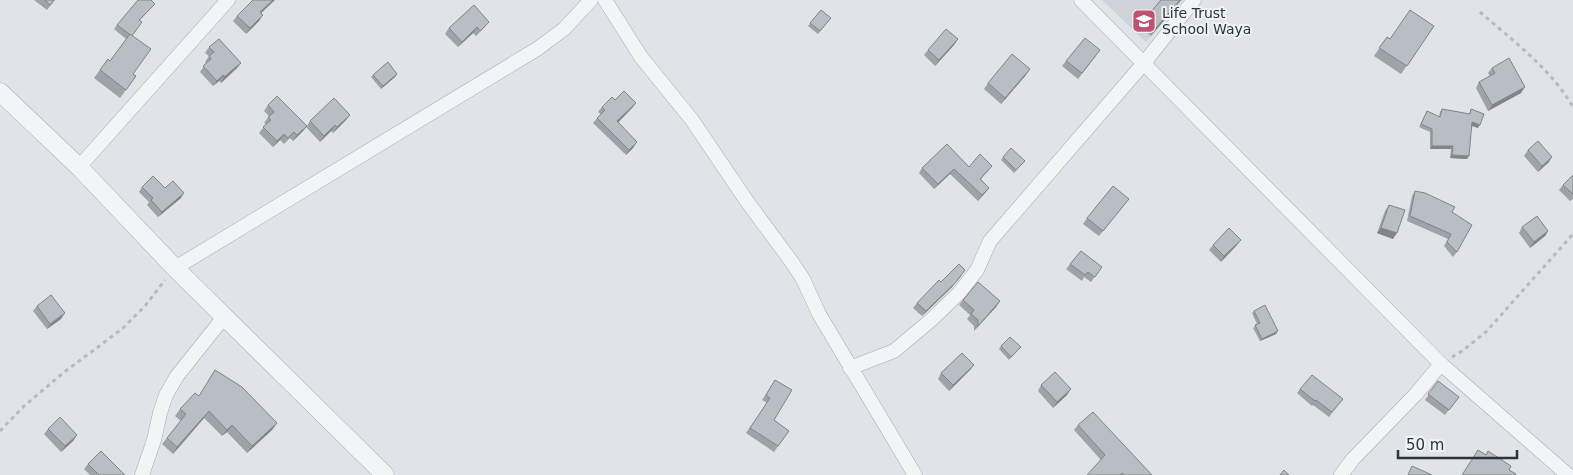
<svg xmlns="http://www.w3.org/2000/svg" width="1573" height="475" viewBox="0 0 1573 475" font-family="'DejaVu Sans',sans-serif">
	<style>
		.built { fill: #cfd3d9 }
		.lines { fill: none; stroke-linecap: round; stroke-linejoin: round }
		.minor-casing { stroke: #a6acb1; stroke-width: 15 }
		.tertiary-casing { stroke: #a6acb1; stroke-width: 19 }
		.path { stroke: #b7babe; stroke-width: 3; stroke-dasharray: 4 4; stroke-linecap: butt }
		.minor { stroke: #f3f4f6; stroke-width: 14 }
		.tertiary { stroke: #f3f4f6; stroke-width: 18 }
		.wall { fill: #9ea3a9 }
		.shaded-wall { fill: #818589 }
		.building { fill: #b8bec4; stroke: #818589 }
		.labels { text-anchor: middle; stroke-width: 4; stroke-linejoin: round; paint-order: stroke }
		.poi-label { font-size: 14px; fill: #2b343d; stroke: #f0f3f5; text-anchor: start }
	</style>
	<rect width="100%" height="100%" fill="#e0e4e8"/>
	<polygon class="built" points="1102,0 1183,0 1146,42"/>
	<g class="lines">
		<g class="minor-casing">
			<g id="minor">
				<polyline points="605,0 641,57 692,120 746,200 791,261 803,279 819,314 915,475"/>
				<polyline points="1081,0 1441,364 1568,475"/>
				<polyline points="79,167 228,0"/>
				<polyline points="175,268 537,49 564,29 591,0"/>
				<polyline points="850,368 894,351 931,320 959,293 977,270 990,241 1144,63 1194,0"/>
				<polyline points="142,475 154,440 160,413 166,395 177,376 224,317"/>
				<polyline points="1341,475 1353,459 1416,394 1441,364"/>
			</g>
		</g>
		<g class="tertiary-casing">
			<polyline id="tertiary" points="0,92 79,167 175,268 385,475"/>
		</g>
		<g class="path">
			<path d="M1480,12C1512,40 1551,69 1573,107"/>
			<polyline points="1452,357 1462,351 1486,332 1573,234"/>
			<polyline points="0,431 23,407 63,373 122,329 145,306 165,280"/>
		</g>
		<use href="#minor" class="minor"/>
		<use href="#tertiary" class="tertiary"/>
	</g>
	<g class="wall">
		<polygon points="34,0 55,0 47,10"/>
		<polygon points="1161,0 1181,0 1151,36 1140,27 1145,19"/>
		<polygon points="155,4 140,20 132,36 133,74 136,76 120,98 94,78 108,59 110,61 126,39 114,29 117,25"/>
		<polygon points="821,10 831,18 818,34 808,26"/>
		<polygon points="261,13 259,21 246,34 233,21 237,16"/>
		<polygon points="489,22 485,27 476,36 473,33 458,47 445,34 449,28"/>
		<polygon points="1434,26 1401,74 1374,56 1387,37 1390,39"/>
		<polygon points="958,39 954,45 935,66 924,55 928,50"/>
		<polygon points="209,47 241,63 237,68 221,83 219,81 213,86 200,72 206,63 205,62 209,56 205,53"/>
		<polygon points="1096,56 1078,79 1062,66 1066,61"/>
		<polygon points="1492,68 1521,93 1488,111 1476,88 1479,82 1490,76 1488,73"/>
		<polygon points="397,74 395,77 381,89 371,77 373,75"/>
		<polygon points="1026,75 1001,104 984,89 988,83"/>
		<polygon points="615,100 636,103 632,108 618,122 633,148 626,155 593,123 601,114 598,112 602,107"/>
		<polygon points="268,105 307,126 310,121 350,115 346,120 333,133 331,131 320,142 306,127 303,131 293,141 290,138 284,144 280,140 273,147 259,133 266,124 264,123 269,116 264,111"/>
		<polygon points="1442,109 1469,114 1471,109 1478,128 1471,126 1469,156 1467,159 1450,158 1451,149 1430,149 1430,132 1419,127 1427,111 1439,117 1440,112"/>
		<polygon points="1528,150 1549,162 1538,172 1524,156"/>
		<polygon points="1003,157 1025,161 1014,173 1001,160"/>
		<polygon points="992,166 988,171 981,179 989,188 985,193 978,201 950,174 934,189 919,173 922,168"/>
		<polygon points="1573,175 1573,199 1570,201 1559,190 1563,185"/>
		<polygon points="142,187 165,188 181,198 158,217 147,205 149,202 139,192"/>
		<polygon points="1415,191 1452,212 1457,252 1453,257 1444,246 1448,239 1407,221 1412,196"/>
		<polygon points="1129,199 1099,236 1083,224 1087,218"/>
		<polygon points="1389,205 1393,239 1377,233 1385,211"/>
		<polygon points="1522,227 1548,231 1545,236 1530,248 1519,233"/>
		<polygon points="1213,245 1237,245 1221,262 1209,250"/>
		<polygon points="1081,251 1102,267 1091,282 1084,277 1082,281 1066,269"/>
		<polygon points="962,275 952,287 922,316 913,308 917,303 941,282"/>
		<polygon points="963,300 1000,301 996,307 974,331 974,326 967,319 970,315 959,305"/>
		<polygon points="37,306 61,319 47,329 33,311"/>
		<polygon points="1254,311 1276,334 1260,341 1253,328 1257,324 1252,313"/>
		<polygon points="1001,346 1021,347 1009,360 999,349"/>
		<polygon points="974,365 970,370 949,391 938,379 941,373"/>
		<polygon points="215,370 277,423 272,430 247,453 227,432 222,436 204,418 173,454 162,444 181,421 175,416 180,409 199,396"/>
		<polygon points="775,380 774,420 789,431 774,452 746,433 767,403 762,400"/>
		<polygon points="1438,381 1459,397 1445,415 1425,400"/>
		<polygon points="1041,385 1067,395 1053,408 1038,391"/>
		<polygon points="1300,389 1343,399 1329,417 1313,405 1312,406 1297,393"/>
		<polygon points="1078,425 1152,475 1087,475 1101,460 1074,430"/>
		<polygon points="48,429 77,435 73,441 61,452 44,434"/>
		<polygon points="88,464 125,475 90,475 84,469"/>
	</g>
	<g class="shaded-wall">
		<polygon points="273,0 275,0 256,18 260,12"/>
		<polygon points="1180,0 1181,0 1151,36 1156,28"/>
		<polygon points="263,15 259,21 246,34 250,28"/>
		<polygon points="477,27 473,33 458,47 462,42"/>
		<polygon points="958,39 954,45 935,66 939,60"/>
		<polygon points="241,63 237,68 221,83 224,77"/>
		<polygon points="1030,69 1026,75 1001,104 1005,98"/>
		<polygon points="397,74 395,77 381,89 383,86"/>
		<polygon points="223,75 219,81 213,86 217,81"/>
		<polygon points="1525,87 1521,93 1488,111 1492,105"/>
		<polygon points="636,103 632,108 614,127 617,121"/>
		<polygon points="350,115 346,120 333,133 337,127"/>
		<polygon points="1472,122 1480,125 1478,128 1470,125"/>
		<polygon points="335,125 331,131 320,142 324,136"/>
		<polygon points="307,126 303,131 293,141 297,135"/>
		<polygon points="284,134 280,140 273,147 277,141"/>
		<polygon points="637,142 633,148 626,155 629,150"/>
		<polygon points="1432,146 1453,146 1451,149 1430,149"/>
		<polygon points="1452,155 1469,156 1467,159 1450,158"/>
		<polygon points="1552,157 1549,162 1538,172 1542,166"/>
		<polygon points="954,169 950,174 934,189 938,184"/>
		<polygon points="989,188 985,193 978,201 982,195"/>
		<polygon points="184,193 181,198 158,217 162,212"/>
		<polygon points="1381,228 1397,233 1393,239 1377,233"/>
		<polygon points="1548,231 1545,236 1530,248 1534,242"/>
		<polygon points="1241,240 1237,245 1221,262 1224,256"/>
		<polygon points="965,270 952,287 922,316 926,311"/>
		<polygon points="1000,301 996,307 974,331 978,326"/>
		<polygon points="65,313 61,319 47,329 50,324"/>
		<polygon points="1278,331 1276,334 1260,341 1262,339"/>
		<polygon points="974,365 970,370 949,391 953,385"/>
		<polygon points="1071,389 1067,395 1053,408 1057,402"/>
		<polygon points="209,411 204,418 173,454 177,447"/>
		<polygon points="277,423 272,430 247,453 252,446"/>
		<polygon points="232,425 227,432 222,436 227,430"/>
		<polygon points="77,435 73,441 61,452 65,446"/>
	</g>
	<g class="building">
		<polygon points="45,0 54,0 50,5"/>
		<polygon points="138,0 151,0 155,4 139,20 142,22 132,36 117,25"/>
		<polygon points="253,0 273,0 260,12 263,15 250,28 237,16"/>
		<polygon points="1161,0 1180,0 1156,28 1145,19"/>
		<polygon points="474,5 489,22 480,31 477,27 462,42 449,28"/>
		<polygon points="821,10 831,18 820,31 810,23"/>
		<polygon points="1410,10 1434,26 1407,66 1379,48 1387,37 1390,39"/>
		<polygon points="946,29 958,39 939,60 928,50"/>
		<polygon points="130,34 151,49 133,74 136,76 126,90 100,70 108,59 110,61"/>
		<polygon points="1085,38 1100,50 1082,73 1066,61"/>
		<polygon points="219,39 241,63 224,77 223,75 217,81 203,66 211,59 209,56 214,52 209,47"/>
		<polygon points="1012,54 1030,69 1005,98 988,83"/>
		<polygon points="1509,58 1525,87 1492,105 1479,82 1495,73 1492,68"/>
		<polygon points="388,62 397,74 383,86 373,75"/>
		<polygon points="624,91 636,103 617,121 637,142 629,150 597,118 605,110 602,107 612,97 615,100"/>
		<polygon points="277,96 307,126 297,135 294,132 288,138 284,134 277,141 263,127 271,120 268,117 274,112 268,105"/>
		<polygon points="334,98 350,115 337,127 335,125 324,136 310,121"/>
		<polygon points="1442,109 1470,114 1471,109 1484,114 1480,125 1472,122 1469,156 1452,155 1453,146 1432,146 1432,129 1421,124 1427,111 1440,117"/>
		<polygon points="1538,141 1552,157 1542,166 1528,150"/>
		<polygon points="947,144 969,167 980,154 992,166 980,179 989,188 982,195 954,169 938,184 922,168"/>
		<polygon points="1011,148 1025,161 1016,170 1003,157"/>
		<polygon points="1573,175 1573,194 1563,185"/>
		<polygon points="153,176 165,188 173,181 184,193 162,212 151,200 153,198 142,187"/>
		<polygon points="1113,186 1129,199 1103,231 1087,218"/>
		<polygon points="1415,191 1425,193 1455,207 1452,212 1472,225 1457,252 1447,242 1451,234 1410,216"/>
		<polygon points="1389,205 1405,210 1397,233 1381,228"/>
		<polygon points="1537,216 1548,231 1534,242 1522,227"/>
		<polygon points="1229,228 1241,240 1224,256 1213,245"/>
		<polygon points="1081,251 1102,267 1095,277 1088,272 1085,275 1070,264"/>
		<polygon points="959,264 965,270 956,282 926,311 917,303 939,280 941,282"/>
		<polygon points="978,282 1000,301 978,326 978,320 971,314 974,310 963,300"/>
		<polygon points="51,295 65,313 50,324 37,306"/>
		<polygon points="1265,305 1278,331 1262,339 1255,325 1260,323 1254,311"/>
		<polygon points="1010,337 1021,347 1011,357 1001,346"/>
		<polygon points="962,353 974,365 953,385 941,373"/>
		<polygon points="215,370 242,387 277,423 252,446 232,425 227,430 209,411 177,447 167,438 186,414 180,409 195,393 199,396"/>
		<polygon points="1055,372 1071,389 1057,402 1041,385"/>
		<polygon points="1312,375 1343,399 1332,412 1316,400 1315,401 1300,389"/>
		<polygon points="775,380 792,390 774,420 789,431 778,446 750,428 770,398 766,395"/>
		<polygon points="1438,381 1459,397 1449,410 1428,394"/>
		<polygon points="1093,412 1152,475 1125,475 1122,473 1120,475 1087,475 1105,455 1078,425"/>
		<polygon points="60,417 77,435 65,446 48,429"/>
		<polygon points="1478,450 1486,455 1488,451 1511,466 1509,470 1516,474 1515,475 1462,475"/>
		<polygon points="101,451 125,475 99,475 88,464"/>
		<polygon points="1412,466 1432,475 1408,475"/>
		<polygon points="1284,470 1289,475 1280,475"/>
	</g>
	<defs>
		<g id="school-square" transform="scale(1.25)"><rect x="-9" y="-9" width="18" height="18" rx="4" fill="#be5371" stroke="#f0f3f5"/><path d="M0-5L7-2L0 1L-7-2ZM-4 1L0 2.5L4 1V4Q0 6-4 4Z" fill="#fff"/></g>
	</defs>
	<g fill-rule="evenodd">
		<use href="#school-square" x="1144" y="21"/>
	</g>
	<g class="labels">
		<g class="poi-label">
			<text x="1162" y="18">Life Trust<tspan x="1162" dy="16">School Waya</tspan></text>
		</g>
	</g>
	<path d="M1398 450v8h119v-8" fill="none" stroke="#2b343d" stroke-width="2.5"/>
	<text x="1406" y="450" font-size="15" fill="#2b343d" stroke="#f0f3f5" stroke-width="4" paint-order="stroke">50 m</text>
</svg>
